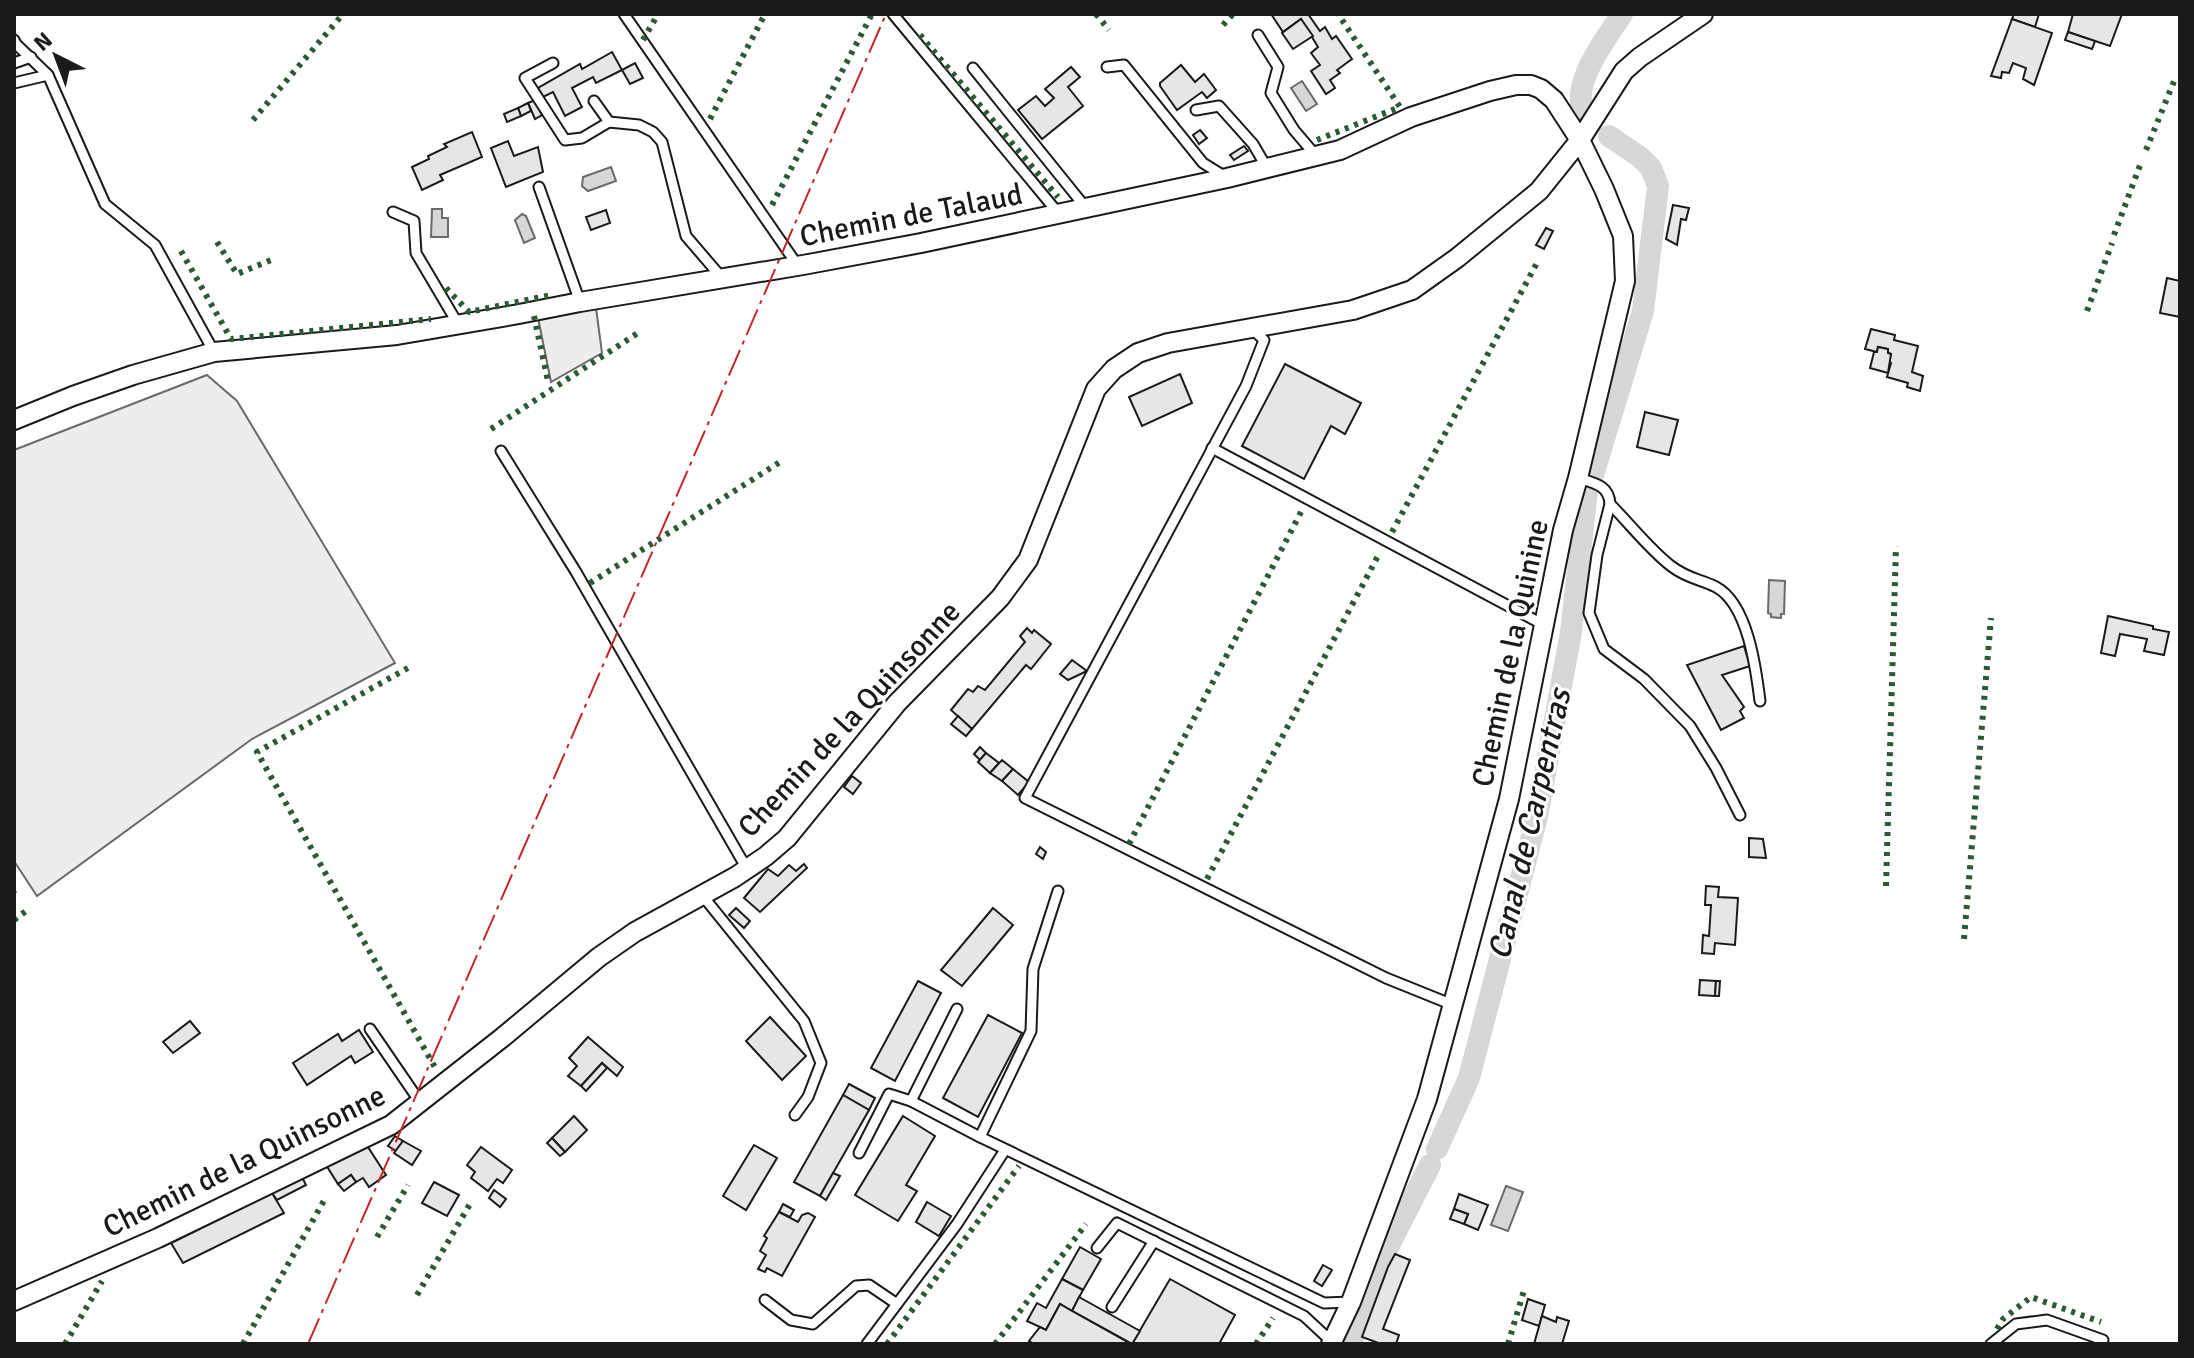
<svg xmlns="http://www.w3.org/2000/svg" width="2194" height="1358" viewBox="0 0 2194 1358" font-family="Signika,sans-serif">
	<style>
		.built { fill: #ededed; stroke: #6a6a6a; stroke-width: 2 }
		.water { fill: #d7d7d7; stroke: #6a6a6a; stroke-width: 2 }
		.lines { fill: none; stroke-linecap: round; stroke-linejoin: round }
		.canal { stroke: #d7d7d7; stroke-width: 22 }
		.building { fill: #e6e6e6; stroke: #1a1a1a; stroke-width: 2 }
		.service-casing { stroke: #1a1a1a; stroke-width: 13 }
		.minor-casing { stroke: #1a1a1a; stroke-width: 22 }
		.service { stroke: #fff; stroke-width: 9 }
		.minor { stroke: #fff; stroke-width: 18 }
		.hedge { stroke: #2b5a34; stroke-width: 6; stroke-dasharray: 4 6; stroke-linecap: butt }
		.power { stroke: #c62828; stroke-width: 2; stroke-dasharray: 28 6 4 6; stroke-linecap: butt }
		.labels { text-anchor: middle; stroke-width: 6; stroke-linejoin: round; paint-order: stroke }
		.street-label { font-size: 30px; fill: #1a1a1a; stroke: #fff }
		.water-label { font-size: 32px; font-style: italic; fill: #1a1a1a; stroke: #fff }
	</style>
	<rect width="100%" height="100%" fill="#fff"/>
	<g class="built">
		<polygon points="596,308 602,353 551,382 538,318"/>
		<polygon points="207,375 237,401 395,663 252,739 37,896 14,861 14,450"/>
	</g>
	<g class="water">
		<polygon points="1302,81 1317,104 1306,111 1291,88"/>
		<polygon points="611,167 616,181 588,191 582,186 583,177"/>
		<polygon points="432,209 442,209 442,218 448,218 448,237 431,237"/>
		<polygon points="522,214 526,216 535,238 524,243 515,220"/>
		<polygon points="1769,580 1785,581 1784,614 1781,614 1781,618 1771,617 1771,614 1768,613"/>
		<polygon points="1506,1186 1523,1192 1508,1231 1491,1225"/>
	</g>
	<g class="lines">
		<g class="canal">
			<path d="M1586,119C1567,86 1605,41 1622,14"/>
			<polyline points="1593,475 1643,311 1658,186 1651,168 1640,157 1609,136"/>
			<polyline points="1437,1149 1469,1078 1537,817 1571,632 1587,491"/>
			<polyline points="1351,1344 1383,1257 1430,1165"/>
		</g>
	</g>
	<g class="building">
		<polygon points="1271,14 1308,14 1320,31 1325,27 1332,39 1336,36 1352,59 1337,70 1340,73 1330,80 1335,88 1326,94 1311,71 1320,65 1311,53 1318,47 1301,19 1283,32"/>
		<polygon points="2014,14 2039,14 2035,27 2012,19"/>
		<polygon points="2073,14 2122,14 2110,46 2068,32"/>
		<polygon points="1301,19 1313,36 1293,49 1282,33"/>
		<polygon points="2012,19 2052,33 2034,85 2023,79 2026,68 2013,63 2009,73 2002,72 2001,78 1991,76"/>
		<polygon points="2068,32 2095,41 2092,49 2065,40"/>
		<polygon points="612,52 622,70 596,83 593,77 572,88 582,107 565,116 553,92 543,97 538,88 580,64 582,69"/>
		<polygon points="635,63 643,78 630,84 622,70"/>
		<polygon points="1181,65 1195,82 1204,74 1216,90 1207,98 1202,92 1177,110 1160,86 1160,83"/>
		<polygon points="1071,67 1080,77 1068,87 1083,106 1042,139 1018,110 1036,96 1045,106 1054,98 1045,89"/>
		<polygon points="535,100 542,115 535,119 528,103"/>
		<polygon points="528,103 531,111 521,116 518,108"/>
		<polygon points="518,108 521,116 507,122 504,114"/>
		<polygon points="1200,130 1207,138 1199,144 1193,135"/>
		<polygon points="472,132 482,157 440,175 443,180 422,190 412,167 429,159 428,156 447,147 444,144"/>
		<polygon points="508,141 514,156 538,147 543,172 506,187 491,148"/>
		<polygon points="1244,146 1248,151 1234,160 1230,155"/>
		<polygon points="1673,205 1689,208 1686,220 1681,219 1677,245 1666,239"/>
		<polygon points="606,210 610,223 591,230 586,217"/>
		<polygon points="1546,228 1553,231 1544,249 1536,245"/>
		<polygon points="2167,278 2180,281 2180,317 2160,313"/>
		<polygon points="1871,329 1895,335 1894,340 1918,346 1912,372 1923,376 1920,391 1907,387 1908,383 1887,377 1891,363 1889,362 1891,354 1888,353 1888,349 1878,347 1877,352 1865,349"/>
		<polygon points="1878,347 1888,349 1888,353 1891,354 1888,373 1870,368 1874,352 1877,352"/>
		<polygon points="1285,364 1361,403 1345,434 1331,426 1304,479 1242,446"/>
		<polygon points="1180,374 1192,403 1142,426 1129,397"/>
		<polygon points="1645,412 1678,420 1669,455 1637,447"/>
		<polygon points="2108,616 2153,626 2153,629 2169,632 2164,655 2144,651 2147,639 2120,634 2115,656 2101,653"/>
		<polygon points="1027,628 1032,633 1034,630 1051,644 1031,669 1026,665 972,729 951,710 968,689 973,692 978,686 985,690 1025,642 1020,636"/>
		<polygon points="1744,646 1750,666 1722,675 1744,707 1740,711 1744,718 1721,730 1687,665"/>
		<polygon points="1072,660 1087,671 1068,680 1060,674"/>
		<polygon points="958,716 972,729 966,736 951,724"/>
		<polygon points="980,747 986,753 980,760 974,754"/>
		<polygon points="986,753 999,763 990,773 978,762"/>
		<polygon points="1002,760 1013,769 1002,781 990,773"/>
		<polygon points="1013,769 1029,782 1018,795 1002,781"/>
		<polygon points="852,776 861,783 853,794 844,787"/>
		<polygon points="1749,838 1763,839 1766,858 1749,857"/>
		<polygon points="1040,847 1046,852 1043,859 1036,854"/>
		<polygon points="804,864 807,868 760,912 744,898 768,869 778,876 789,865 796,871"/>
		<polygon points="1706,886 1719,887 1718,897 1738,898 1735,945 1715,943 1714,954 1702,953 1703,935 1709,936 1711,905 1705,905"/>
		<polygon points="736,908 750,921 744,928 729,915"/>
		<polygon points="993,908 1013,925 962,986 941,970"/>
		<polygon points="1700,980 1716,981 1715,996 1699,995"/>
		<polygon points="918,981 941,993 895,1081 871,1068"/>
		<polygon points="1716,981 1720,981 1719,996 1715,996"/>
		<polygon points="988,1015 1022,1033 978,1117 943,1098"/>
		<polygon points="770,1017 806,1056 782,1080 746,1041"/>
		<polygon points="190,1021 200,1033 173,1053 163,1042"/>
		<polygon points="359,1030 373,1052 355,1063 351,1056 307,1085 293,1063 338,1034 342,1041"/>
		<polygon points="588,1037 623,1067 617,1076 602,1063 581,1086 568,1076 577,1066 569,1058"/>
		<polygon points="602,1063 607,1068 586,1091 581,1086"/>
		<polygon points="849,1084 875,1098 869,1110 843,1095"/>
		<polygon points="843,1095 869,1110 820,1196 794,1182"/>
		<polygon points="574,1116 587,1130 565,1152 552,1138"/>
		<polygon points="903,1116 935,1136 906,1185 917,1191 898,1221 855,1195"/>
		<polygon points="372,1136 376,1142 368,1147 386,1175 369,1187 363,1178 356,1182 351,1175 338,1184 326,1165"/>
		<polygon points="395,1136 403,1141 396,1151 388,1146"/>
		<polygon points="552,1138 565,1152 560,1156 547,1143"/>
		<polygon points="403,1141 421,1151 412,1165 394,1153"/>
		<polygon points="754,1145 777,1158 746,1210 723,1196"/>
		<polygon points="481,1147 512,1170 503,1183 497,1179 488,1191 471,1178 475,1172 467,1165"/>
		<polygon points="833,1173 840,1176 826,1200 820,1196"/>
		<polygon points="351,1175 356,1182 344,1191 338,1184"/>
		<polygon points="302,1177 306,1185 277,1200 272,1193"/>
		<polygon points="434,1182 459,1195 447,1216 422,1203"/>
		<polygon points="494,1190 506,1199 500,1207 489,1198"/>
		<polygon points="272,1193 284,1213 183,1263 171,1243"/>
		<polygon points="1459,1194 1488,1205 1478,1230 1464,1224 1468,1214 1454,1209"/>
		<polygon points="927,1202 951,1216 939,1236 916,1222"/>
		<polygon points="783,1204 794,1210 790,1217 779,1212"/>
		<polygon points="1454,1209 1468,1214 1464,1224 1450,1219"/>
		<polygon points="779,1212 798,1222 802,1215 808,1213 815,1217 782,1276 767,1268 765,1272 758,1269 766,1255 760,1251 767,1238 764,1236"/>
		<polygon points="1080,1247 1101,1259 1083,1290 1062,1279"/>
		<polygon points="1395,1254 1410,1260 1383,1329 1399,1335 1396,1344 1381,1344 1362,1337 1388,1267"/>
		<polygon points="1323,1265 1332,1270 1322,1286 1314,1281"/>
		<polygon points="1062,1279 1083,1290 1072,1311 1060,1304 1046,1330 1027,1321 1037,1303 1046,1308"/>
		<polygon points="1170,1279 1235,1315 1219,1344 1132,1344"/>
		<polygon points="1079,1297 1140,1331 1132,1344 1072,1311"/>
		<polygon points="1528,1299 1545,1305 1539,1326 1522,1320"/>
		<polygon points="1060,1304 1072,1311 1131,1344 1034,1344 1029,1341 1040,1327 1046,1330"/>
		<polygon points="1542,1316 1556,1322 1557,1317 1569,1321 1562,1344 1534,1344"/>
	</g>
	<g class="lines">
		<g class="service-casing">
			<g id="service">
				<polyline points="624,14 798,266"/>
				<polyline points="893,14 1059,214"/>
				<polyline points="1258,35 1278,67 1271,93 1294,130 1317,157"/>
				<polyline points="14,40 16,44 48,75 105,204 155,245 214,352"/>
				<polyline points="14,63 31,57"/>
				<polyline points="553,63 525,78 565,140 582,138 609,122 639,125 653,132 662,142 686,236 722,278"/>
				<polyline points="1107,67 1124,65 1203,163 1224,176"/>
				<polyline points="973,68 1086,208"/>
				<polyline points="14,83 48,75"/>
				<polyline points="594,101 609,122"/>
				<polyline points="1196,110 1219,106 1253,144 1267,168"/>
				<polyline points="539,187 580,302"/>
				<polyline points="393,212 414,221 416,253 458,324"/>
				<polyline points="1252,329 1264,340 1246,386 1025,798 1386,978 1453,1005"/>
				<polyline points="1212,448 1544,625"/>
				<polyline points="501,451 576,572 747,869"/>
				<path d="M1578,478C1594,483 1609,485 1610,504L1597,555L1589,613L1604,649L1644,679L1690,726L1716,768L1740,815"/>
				<path d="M1610,504C1630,524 1649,549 1671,566C1688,579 1700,579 1716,587C1748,604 1756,669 1760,701"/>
				<polyline points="1058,891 1033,969 1031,1031 980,1137 1324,1303 1351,1302"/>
				<polyline points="702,895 804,1021 821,1063 808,1097 795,1115"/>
				<polyline points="957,1009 911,1101 980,1137"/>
				<polyline points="370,1029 420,1102"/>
				<polyline points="859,1153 889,1094 911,1101"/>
				<polyline points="1097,1248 1117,1223 1304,1316 1332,1342"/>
				<polyline points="765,1300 791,1320 813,1324 856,1286 869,1285 897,1304"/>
				<polyline points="1112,1307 1154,1241"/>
				<polyline points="867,1344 957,1224 1005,1150"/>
				<polyline points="1991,1344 2016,1324 2047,1320 2103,1340 2101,1344"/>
			</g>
		</g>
		<g class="minor-casing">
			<g id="minor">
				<polyline points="14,420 73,396 133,375 214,352 397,335 519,314 580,302 803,265 921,243 1227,178 1340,150 1411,117 1490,91 1516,85 1531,85 1541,89 1554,100 1580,140 1539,191 1457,258 1412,290 1353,310 1168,343 1138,353 1114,369 1096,389 1028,560 1000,598 897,703 787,838 766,856 735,877 635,932 599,957 503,1037 391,1125 158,1238 14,1301"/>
				<polyline points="1331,1344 1351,1302 1427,1099 1509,799 1563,530 1578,478 1625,281 1623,236 1604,189 1580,140 1624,71 1640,57 1703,14"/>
			</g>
		</g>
		<use href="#service" class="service"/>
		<use href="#minor" class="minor"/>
		<g class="hedge">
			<polyline points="1096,14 1109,30"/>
			<polyline points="1223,25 1233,14"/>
			<polyline points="920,35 1058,197"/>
			<polyline points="643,40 658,14"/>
			<polyline points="710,119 765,14"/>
			<polyline points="253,120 343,14"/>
			<polyline points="1317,140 1400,107 1338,14"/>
			<polyline points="2146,150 2175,79"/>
			<polyline points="772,205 872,14"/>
			<polyline points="2114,235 2142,160"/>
			<polyline points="217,242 237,274 276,258"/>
			<polyline points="181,251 231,339 431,319"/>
			<polyline points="446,288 469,312 551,295"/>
			<polyline points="2087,311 2112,243"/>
			<polyline points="534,316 548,381"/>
			<polyline points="491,429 638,333"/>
			<polyline points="1392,532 1538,261"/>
			<polyline points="590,583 780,462"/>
			<polyline points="408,668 257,752 437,1071"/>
			<polyline points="1129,844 1302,510"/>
			<polyline points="1207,879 1379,554"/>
			<polyline points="1886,886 1896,546"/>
			<polyline points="14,893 15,894"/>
			<polyline points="14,920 30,908"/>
			<polyline points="1964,939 1991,618"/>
			<polyline points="377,1237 408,1185"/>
			<polyline points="417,1295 470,1204"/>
			<polyline points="1997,1329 2003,1319 2031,1297 2101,1322"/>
			<polyline points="65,1344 102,1281"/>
			<polyline points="243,1344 326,1197"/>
			<polyline points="887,1344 1019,1166"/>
			<polyline points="995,1344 1086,1224"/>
			<polyline points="1256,1344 1273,1318"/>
			<polyline points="1508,1344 1525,1287"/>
		</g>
		<polyline class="power" points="308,1344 886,14"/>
	</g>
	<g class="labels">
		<g class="street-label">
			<text transform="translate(911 215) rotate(-11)" y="10">Chemin de Talaud</text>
			<text transform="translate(1510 653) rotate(-78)" y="10">Chemin de la Quinine</text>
			<text transform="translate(849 719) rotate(-47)" y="10">Chemin de la Quinsonne</text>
			<text transform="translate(244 1161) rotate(-26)" y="10">Chemin de la Quinsonne</text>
		</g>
		<g class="water-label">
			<text transform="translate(1529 824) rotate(-77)" y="11">Canal de Carpentras</text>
		</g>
	</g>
	<rect width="2194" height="1358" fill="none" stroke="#1a1a1a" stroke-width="32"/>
	<g transform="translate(56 56) rotate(318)" stroke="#ffffff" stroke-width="6" paint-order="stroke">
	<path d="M0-6L14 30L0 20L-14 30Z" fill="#1a1a1a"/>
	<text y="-12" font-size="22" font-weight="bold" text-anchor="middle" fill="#1a1a1a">N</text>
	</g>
</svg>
